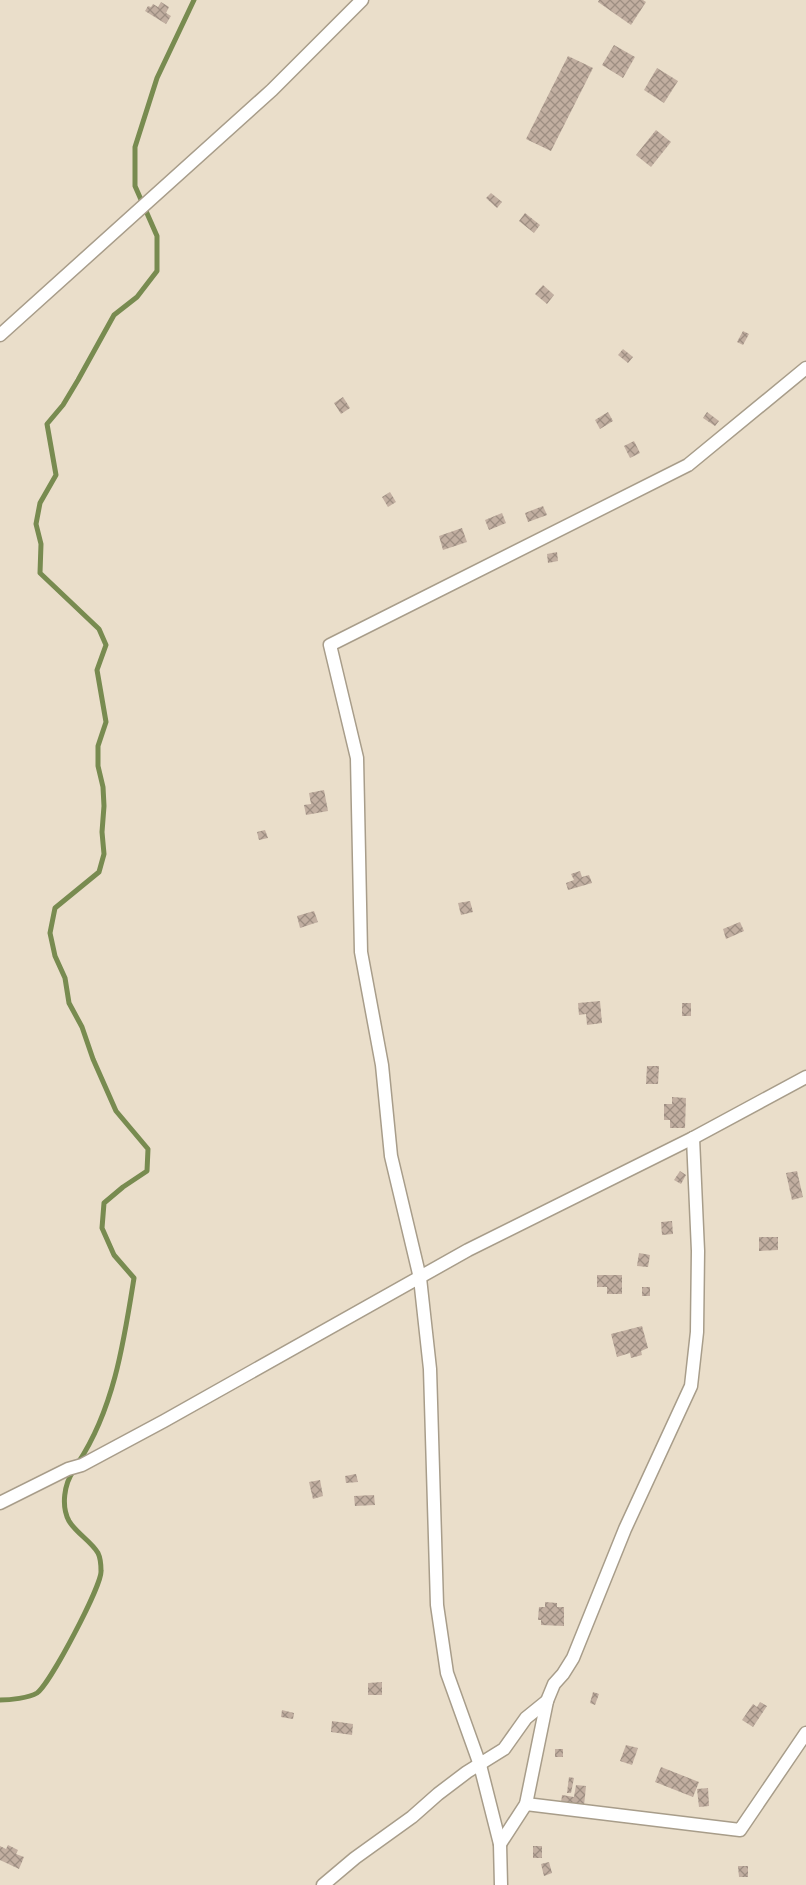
<svg xmlns="http://www.w3.org/2000/svg" width="806" height="1885" viewBox="0 0 806 1885" font-family="Figtree,sans-serif">
	<style>
		.lines { fill: none; stroke-linecap: round; stroke-linejoin: round }
		.stream { stroke: #788b50; stroke-width: 5 }
		.building { fill: url(#building-cross-hatch) }
		.minor-casing { stroke: #a89d8a; stroke-width: 15 }
		.minor { stroke: #fff; stroke-width: 12 }
	</style>
	<defs>
		<pattern id="building-cross-hatch" width="8" height="8" patternUnits="userSpaceOnUse" patternTransform="scale(1.25)"><rect width="8" height="8" fill="#c1aea0"/><path d="M0 0l8 8M0 8l8-8" fill="none" stroke="#9d8e82"/></pattern>
	</defs>
	<rect width="100%" height="100%" fill="#eadeca"/>
	<g class="lines">
		<g class="stream">
			<path d="M78,1463C114,1409 124,1341 134,1278L114,1255L102,1228L104,1203L123,1187L147,1171L148,1149L116,1111L93,1059L82,1027L69,1003L65,978L55,956L50,933L55,908L99,872L104,854L102,832L104,806L103,787L98,766V746L106,722L97,670L106,645L99,629L40,573L41,544L36,524L40,503L56,475L47,424L63,405L78,380L114,315L137,297L157,271V236L135,186V147L157,78L194,0"/>
			<path d="M0,1700C10,1700 29,1698 37,1693C50,1684 102,1585 101,1571C101,1566 100,1557 98,1553C91,1541 76,1533 69,1521C61,1506 64,1484 74,1470"/>
		</g>
	</g>
	<g class="building">
		<polygon points="599,0 643,0 646,2 631,25 598,2"/>
		<polygon points="161,2 169,7 166,13 171,16 166,24 145,11 148,6 151,7 153,4 158,7"/>
		<polygon points="614,45 635,57 623,78 602,65"/>
		<polygon points="568,56 593,68 551,151 526,139"/>
		<polygon points="657,68 678,81 664,103 644,90"/>
		<polygon points="656,130 671,142 651,167 636,155"/>
		<polygon points="491,193 502,202 497,208 486,198"/>
		<polygon points="525,213 540,225 534,233 519,221"/>
		<polygon points="543,285 554,295 547,304 535,294"/>
		<polygon points="743,331 749,334 743,345 737,342"/>
		<polygon points="623,349 633,357 628,363 618,355"/>
		<polygon points="343,397 350,408 341,414 334,403"/>
		<polygon points="608,412 613,421 600,429 595,420"/>
		<polygon points="707,412 719,421 715,426 703,418"/>
		<polygon points="634,441 640,453 630,458 624,446"/>
		<polygon points="390,492 396,502 388,507 382,497"/>
		<polygon points="543,506 547,515 528,522 525,513"/>
		<polygon points="502,513 506,523 489,530 485,520"/>
		<polygon points="462,528 467,542 443,550 439,536"/>
		<polygon points="557,552 558,561 548,563 547,554"/>
		<polygon points="324,790 328,811 306,815 304,805 311,804 309,793"/>
		<polygon points="265,830 268,838 259,840 257,832"/>
		<polygon points="580,871 582,877 589,875 592,883 568,890 566,883 574,880 571,874"/>
		<polygon points="470,901 473,912 461,915 458,903"/>
		<polygon points="314,911 318,922 300,928 297,916"/>
		<polygon points="740,922 744,931 726,939 723,929"/>
		<polygon points="600,1001 602,1023 587,1025 586,1014 579,1015 578,1003"/>
		<rect x="682" y="1003" width="9" height="13"/>
		<polygon points="647,1066 659,1066 658,1084 646,1084"/>
		<polygon points="672,1097 686,1098 685,1128 670,1128 670,1120 664,1120 664,1104 672,1104"/>
		<polygon points="680,1171 686,1175 681,1184 674,1180"/>
		<polygon points="797,1171 803,1197 792,1200 786,1173"/>
		<polygon points="672,1221 673,1234 662,1235 661,1222"/>
		<polygon points="759,1237 778,1237 778,1250 759,1251"/>
		<polygon points="639,1253 650,1255 648,1267 637,1266"/>
		<polygon points="597,1275 622,1275 622,1294 607,1294 607,1287 597,1287"/>
		<rect x="642" y="1287" width="8" height="9"/>
		<polygon points="642,1326 648,1348 641,1351 642,1355 631,1358 630,1353 617,1357 611,1334"/>
		<polygon points="356,1474 358,1482 346,1483 345,1476"/>
		<polygon points="320,1480 323,1496 313,1499 309,1482"/>
		<polygon points="374,1495 375,1505 355,1506 354,1496"/>
		<polygon points="545,1602 557,1603 557,1607 564,1607 564,1626 541,1625 541,1620 538,1620 539,1607 545,1607"/>
		<polygon points="382,1682 382,1695 368,1695 368,1683"/>
		<polygon points="593,1692 599,1694 595,1705 590,1703"/>
		<polygon points="760,1702 767,1706 753,1727 742,1720 753,1704 757,1707"/>
		<polygon points="282,1710 294,1713 293,1719 281,1717"/>
		<polygon points="332,1721 353,1724 352,1735 331,1732"/>
		<polygon points="626,1745 638,1748 632,1765 620,1761"/>
		<rect x="555" y="1749" width="8" height="8"/>
		<polygon points="661,1767 699,1782 693,1797 655,1782"/>
		<polygon points="569,1777 574,1778 571,1793 567,1793"/>
		<polygon points="576,1785 586,1786 584,1806 561,1804 562,1795 574,1797"/>
		<polygon points="708,1788 709,1806 699,1807 697,1789"/>
		<polygon points="8,1845 18,1850 16,1854 24,1857 19,1869 0,1860 0,1846 6,1849"/>
		<rect x="533" y="1846" width="9" height="12"/>
		<polygon points="549,1862 552,1873 544,1876 541,1864"/>
		<polygon points="738,1866 748,1866 748,1877 739,1877"/>
	</g>
	<g class="lines">
		<g class="minor-casing">
			<g id="minor">
				<polyline points="0,335 272,90 362,0"/>
				<polyline points="0,1503 68,1469 82,1465 164,1421 468,1250 693,1138 806,1077"/>
				<polyline points="526,1804 740,1830 806,1733"/>
				<polyline points="500,1844 526,1804 547,1701"/>
				<polyline points="323,1885 355,1858 412,1817 438,1794 467,1772 504,1749 526,1718 547,1701 554,1684 563,1674 573,1658 625,1529 691,1386 697,1332 698,1251 693,1138"/>
				<polyline points="501,1885 500,1844 480,1765 447,1673 437,1605 430,1369 420,1278 391,1156 382,1065 361,952 357,758 330,645 688,465 806,368"/>
			</g>
		</g>
		<use href="#minor" class="minor"/>
	</g>
</svg>
